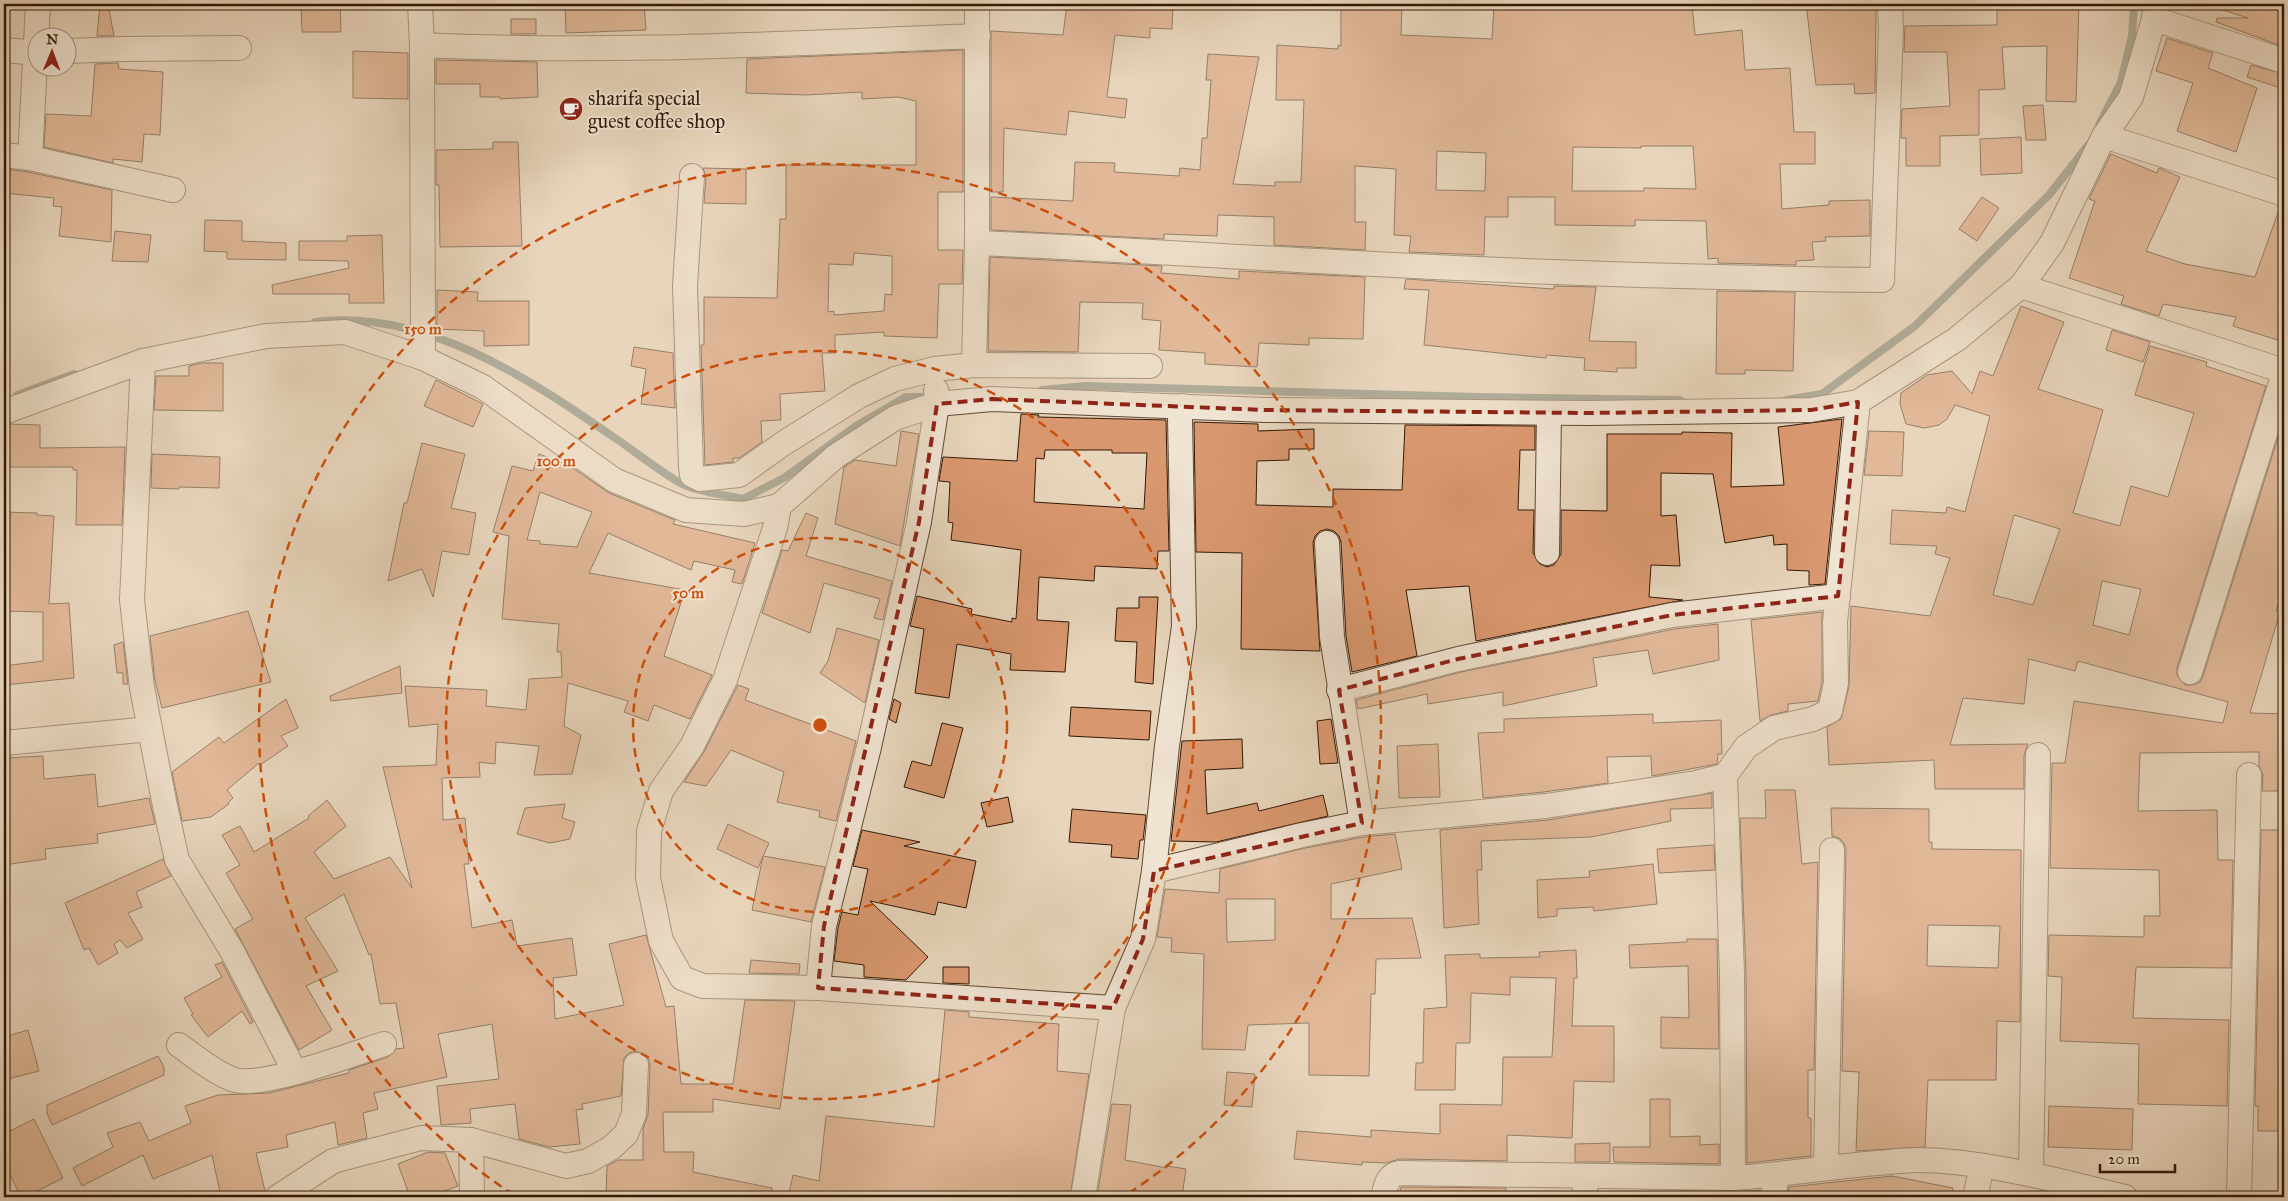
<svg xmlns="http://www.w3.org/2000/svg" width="2288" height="1201" viewBox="0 0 2288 1201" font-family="'IM FELL Great Primer',serif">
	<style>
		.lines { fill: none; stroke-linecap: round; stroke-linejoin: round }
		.stream { stroke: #6e796e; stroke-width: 8 }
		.building { fill: #da9870; stroke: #311805; fill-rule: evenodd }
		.minor-casing { stroke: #5f4833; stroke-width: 26 }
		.minor { stroke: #f0e4d3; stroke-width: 24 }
		.marked { fill: none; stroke: #8f2418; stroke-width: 4; stroke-dasharray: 10 6; stroke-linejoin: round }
		.ring { fill: none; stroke: #cd4f0b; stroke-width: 2.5; stroke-dasharray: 9 6 }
		.labels { text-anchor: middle; stroke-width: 4; stroke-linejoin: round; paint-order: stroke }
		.poi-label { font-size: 20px; fill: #311805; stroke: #f0e4d3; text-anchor: start }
		.centre { fill: #cd4f0b; stroke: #f0e4d3; stroke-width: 2.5 }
		.ring-label { font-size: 15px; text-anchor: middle; font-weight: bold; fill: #cd4f0b; stroke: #f0e4d3; stroke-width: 4; stroke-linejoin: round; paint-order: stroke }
	</style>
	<rect width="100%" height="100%" fill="#e8d6bc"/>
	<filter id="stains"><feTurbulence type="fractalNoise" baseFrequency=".004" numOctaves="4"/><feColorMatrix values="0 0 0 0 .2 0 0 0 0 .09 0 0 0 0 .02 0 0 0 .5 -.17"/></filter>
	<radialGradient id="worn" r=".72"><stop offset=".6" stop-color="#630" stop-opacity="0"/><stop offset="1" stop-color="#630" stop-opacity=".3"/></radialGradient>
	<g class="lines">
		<g class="stream">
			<polyline points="2099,125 2121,82 2132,36 2134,4"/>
			<path d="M315,322C423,308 528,378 612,436C635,451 660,472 684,485C699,492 726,495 743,499L784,478L856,426L906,397H928"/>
			<polyline points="1042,390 1086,386 1477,397 1680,400"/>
			<polyline points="17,395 74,374"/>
			<polyline points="1786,400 1822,394 1915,326 2049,195 2089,144"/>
		</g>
	</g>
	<g class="building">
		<polygon points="100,4 108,4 114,36 97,36"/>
		<polygon points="301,4 340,4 341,32 302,32"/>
		<polygon points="565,4 644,4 646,30 566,33"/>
		<polygon points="1067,4 1173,4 1172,29 1150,28 1150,38 1115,35 1107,97 1127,99 1125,118 1069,111 1066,135 1004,128 1003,192 991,192 991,31 1063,35"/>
		<path d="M1341,4H1402L1401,35L1492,39L1494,4H1692L1695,35L1742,30L1745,70L1790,68L1794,132H1815V164H1780L1782,209L1829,205V201L1870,200V236L1825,237L1826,241L1812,242L1814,260L1796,261V265L1718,263V258L1708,259L1706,221L1635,220V226L1555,225V197H1508V217H1485L1484,255L1409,252L1411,236L1394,235L1396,169L1355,166V222H1366L1365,250L1274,245V217L1218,215L1217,236L1164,234V239L991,230V197L1073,201L1075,162L1115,163L1114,172L1179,176L1180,168L1200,170L1202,138H1207L1211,80H1206L1208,54L1259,57L1233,184L1275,186V182H1301L1304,100H1276L1277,45L1338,49V45L1341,46ZM1641,146H1693L1696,189L1644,188V191H1572L1573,147L1641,148ZM1437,151L1486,153L1485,191L1436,190Z"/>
		<polygon points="1806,4 1876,4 1875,93 1855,94 1854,84 1816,85"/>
		<polygon points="1997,4 2079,4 2076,102 2046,101 2047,46 2002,47 2005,89 1979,90 1979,135 1940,136 1940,166 1906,166 1906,138 1901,138 1902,109 1950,106 1947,52 1904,52 1905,26 1997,25"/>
		<polygon points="2217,4 2284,4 2284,47 2216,22 2217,18 2248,18 2216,8"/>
		<rect x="511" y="19" width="25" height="15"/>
		<polygon points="2167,38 2213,53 2208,68 2257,88 2236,152 2177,131 2193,83 2156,71"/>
		<path d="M963,50V192H938V250H963L962,284H939L937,338L884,336V332L835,335V353H822L825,391L780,394L781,420L761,421L762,442L739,458H733V462L705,465L701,345H704V297L777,298L780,219H786V165H916V101L898,97L862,99V92L806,95L746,93L747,59ZM854,253L892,256V295L885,294L884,311L834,315V311L828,312L829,264L853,265Z"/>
		<polygon points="353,51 408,53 408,99 353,98"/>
		<polygon points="436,60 537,62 538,97 500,99 500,97 480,97 480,84 436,84"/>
		<polygon points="118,63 119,69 163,72 160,135 144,134 142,162 113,159 113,163 44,147 46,114 91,116 95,64"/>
		<polygon points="2251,65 2284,74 2284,89 2247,77"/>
		<polygon points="2043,105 2046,140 2026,140 2023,106"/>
		<polygon points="2021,137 2022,173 1981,175 1980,139"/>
		<polygon points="493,142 518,142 522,246 440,247 439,185 436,185 436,150 493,149"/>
		<polygon points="2111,154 2157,173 2159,168 2180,177 2146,251 2185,264 2255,277 2280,207 2284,207 2284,342 2233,326 2236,317 2163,304 2159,316 2121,304 2124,296 2069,278 2095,201 2089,199"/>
		<polygon points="703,168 746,169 746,204 704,203 706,177"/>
		<polygon points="4,169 28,172 112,190 111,242 59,236 62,207 53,206 54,198 4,193"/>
		<polygon points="1982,197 1999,208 1977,241 1959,229"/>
		<polygon points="205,220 242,221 242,241 286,243 286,260 227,259 227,252 204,251"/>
		<polygon points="115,231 151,235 148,262 112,261"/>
		<polygon points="382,235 384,303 349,303 349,294 273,294 272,285 349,268 348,261 299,260 299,241 347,241 347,236"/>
		<polygon points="990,257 1162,266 1161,273 1239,279 1239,271 1365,277 1363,339 1309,338 1309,345 1259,343 1257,367 1205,364 1205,353 1159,350 1161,321 1142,319 1143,303 1080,302 1078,352 988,351"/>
		<polygon points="1406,279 1554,289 1554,286 1596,287 1589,341 1636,342 1636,368 1617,368 1617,372 1584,370 1585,358 1547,355 1546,358 1424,345 1429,290 1404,289"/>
		<polygon points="437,290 478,292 477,301 529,301 529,345 484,346 484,331 437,329"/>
		<polygon points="1717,291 1795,292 1793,371 1745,370 1745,374 1716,374"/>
		<path d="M2021,306L2064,322L2038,389L2103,410L2073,513L2120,526L2131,486L2168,497L2194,413L2135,395L2150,346L2207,362L2206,366L2266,386L2177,668V675L2185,685H2193L2200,682L2203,676L2284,418V586L2276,611L2280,612L2250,713L2284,714V791H2262L2263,775L2259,766V752L2140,753L2138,811L2217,810L2218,860H2233L2231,968L2136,967L2133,1018L2229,1020L2227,1106L2138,1104L2139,1044L2060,1041L2062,977L2048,976L2049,935L2144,937V916H2160L2159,870L2050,868L2052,763H2065L2074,701L2223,723L2228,702L2078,661L2075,671L2029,659L2024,704L1963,698L1950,745L2028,744L2024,755V789H1935L1934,760L1829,765L1827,727L1841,719L1849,686L1851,606L1930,616L1950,558L1935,554L1937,546L1890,544L1892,510L1946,513L1947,507L1965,512L1990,416L1955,405L1947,419L1939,425L1924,428L1906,424L1900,404L1901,393L1927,375L1952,371L1972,394L1980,371L1993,376ZM2014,515L2060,529L2033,605L1993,595ZM2102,581L2141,589L2129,635L2093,625Z"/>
		<polygon points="2112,330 2150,342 2143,362 2106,350"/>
		<polygon points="634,347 673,353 675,408 641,404 646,369 631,366"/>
		<polygon points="202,363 223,363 223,411 154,410 156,376 189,376 189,366"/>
		<polygon points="436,380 483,404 473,427 424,406"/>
		<path d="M1021,414L1039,415L1038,417L1166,420L1169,551H1158L1157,569L1095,566L1094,581L1039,577L1037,620L1069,622L1065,672L1010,670L1011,654L957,644L949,698L915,693L924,629L910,626L917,596L972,609L971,614L1012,622V618L1016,619L1021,550L951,540L953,523L948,522L950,482L939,481L943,457L1017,461ZM1045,450H1112V453H1147L1144,509L1034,502L1036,458L1044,459Z"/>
		<polygon points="1842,419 1825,584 1809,585 1809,571 1787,570 1787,544 1774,545 1773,535 1725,543 1713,474 1661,473 1661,516 1676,515 1680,566 1651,565 1649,597 1683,600 1476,641 1469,586 1406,590 1417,656 1352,672 1346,636 1341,542 1339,536 1334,531 1327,529 1320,531 1315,536 1313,543 1320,651 1241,649 1242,553 1196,552 1194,422 1258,424 1258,431 1314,429 1314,449 1289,449 1289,460 1257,461 1256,505 1333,507 1333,489 1402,490 1405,425 1535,426 1535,450 1520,450 1518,510 1534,510 1533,553 1540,564 1547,567 1554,565 1561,554 1561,510 1607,511 1607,434 1682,434 1682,432 1732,433 1731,487 1784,485 1778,427"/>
		<polygon points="10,424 40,425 40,448 125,447 122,525 76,525 77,470 73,470 73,467 4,467 4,425"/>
		<polygon points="901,431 919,434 900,546 835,524 844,467 855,460 896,466"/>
		<polygon points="1869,431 1904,432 1902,476 1864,475"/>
		<polygon points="422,443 465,454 451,508 476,513 469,555 442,551 433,597 422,569 388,581 404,503 407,503"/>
		<polygon points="152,454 220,457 219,488 179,487 179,489 151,488"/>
		<path d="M539,454L570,466L609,493L675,520L673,524L755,543L742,584L732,582L735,570L694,561L691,570L608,533L589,573L685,590L664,656L712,675L690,719L654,705L648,721L624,712L628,701L568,683L564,726L581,735L572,774L534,775L539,746L496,742L495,764L479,762L480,777L442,778L443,820L465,818L469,864H464L472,928L512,920L517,946L572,938L577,975L553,978L555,1019L624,1005L609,944L646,935L666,1007L674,1006L681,1084H733L745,1000L795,1001L780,1109L713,1099V1112H663L664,1152H694L693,1172L772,1188L771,1197H606L607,1166L618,1160H643V1129L648,1115L650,1066L648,1058L637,1051L629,1053L624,1058L621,1096L582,1104L583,1109L576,1110L580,1144L549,1147L519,1139L515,1104L470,1109L471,1123L441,1125L437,1086L499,1079L492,1024L438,1034L447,1077L374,1093L378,1109L363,1113L367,1138L338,1145L335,1122L286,1135L288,1147L256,1153L265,1191L240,1197H221L212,1155L153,1179L143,1155L82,1186L73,1168L113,1147L107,1133L140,1122L149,1141L191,1123L185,1106L218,1095L269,1093L349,1073V1070L388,1057L396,1049L404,1048L396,1003L380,1004L371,954L369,955L344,894L305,918L338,971L306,986L332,1030L299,1050L235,929L253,919L226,873L240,865L222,835L240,826L254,852L309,818L308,816L327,800L346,826L314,852L334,879L390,857L412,888L383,767L436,765L438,724L409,727L405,686L487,690L486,706L526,710L529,679L562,677L561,652H557L559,624L502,619L509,536L493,532L512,466L533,471ZM540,492L592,512L577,547L540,544V541L527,540Z"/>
		<polygon points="4,512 37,513 37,515 54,516 49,604 69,603 74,678 4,685 4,666 43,661 43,612 4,611"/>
		<polygon points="806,513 818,518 806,556 892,581 883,620 874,618 880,599 824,583 810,633 762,613 782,550 788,551"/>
		<polygon points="1139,597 1158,597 1153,684 1135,682 1137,642 1115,641 1117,608 1139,608"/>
		<polygon points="248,611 271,682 162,708 155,681 150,636"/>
		<polygon points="1822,612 1822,682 1818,701 1788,704 1788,711 1771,715 1760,721 1751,620"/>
		<polygon points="1718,624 1719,660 1653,674 1648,650 1593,658 1597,686 1503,706 1503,692 1428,704 1427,694 1358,709 1356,700 1461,672 1674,629"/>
		<polygon points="837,628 879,640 865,703 820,673 828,661"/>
		<polygon points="123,642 128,684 123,684 123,673 117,673 114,645"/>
		<polygon points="400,666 402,693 331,701 330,696"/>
		<polygon points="738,685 749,689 745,700 856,741 836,821 819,817 820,811 777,802 784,772 731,750 706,786 684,782 704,752"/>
		<polygon points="286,699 298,728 281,736 288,746 260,765 259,763 227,790 233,798 228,803 229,804 211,817 182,821 172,772 219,737 224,743"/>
		<polygon points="894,699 901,703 896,723 889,719"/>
		<polygon points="1071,707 1151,711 1149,740 1069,736"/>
		<polygon points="1653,714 1653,723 1721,720 1722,754 1718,754 1717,764 1652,776 1651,756 1607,757 1608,783 1544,792 1483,798 1478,733 1504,732 1504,719"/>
		<polygon points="1331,719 1338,763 1320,764 1317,721"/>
		<polygon points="942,723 963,728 944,798 904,787 912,761 931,766"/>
		<polygon points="1242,739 1243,768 1205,770 1207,814 1257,803 1259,811 1323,795 1328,816 1216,842 1171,841 1182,741"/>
		<polygon points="1438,744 1440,797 1399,798 1397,746"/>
		<polygon points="43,756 44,779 95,774 98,807 149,798 155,824 97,834 98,843 45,849 46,859 4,865 4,758"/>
		<polygon points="1765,790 1795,790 1802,864 1818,862 1814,1070 1808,1070 1808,1118 1811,1118 1811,1156 1747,1163 1746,974 1740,818 1766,818"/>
		<polygon points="1712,793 1712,808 1670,809 1671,821 1591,837 1481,841 1482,870 1477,870 1479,924 1444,928 1440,830 1548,820"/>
		<polygon points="1008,797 1013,822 987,827 981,803"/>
		<polygon points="565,804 562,818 575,822 570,839 550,843 517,834 525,808"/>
		<path d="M1831,808L1929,809V842H1932V849L2021,850L2020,1022L1997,1021L1996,1080H1928L1925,1147L1856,1151L1859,1072L1842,1071L1846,850L1844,843L1839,838L1832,836ZM1928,925L2000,926L1998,968L1927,966Z"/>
		<polygon points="1072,809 1146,815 1143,840 1140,840 1138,859 1111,857 1112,845 1069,842"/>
		<polygon points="728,824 769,843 758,868 717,849"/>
		<polygon points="862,830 920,842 904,846 976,861 966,908 938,902 935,915 870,901 928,957 906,980 864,977 864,965 834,961 838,928 842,912 858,915 868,869 853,866"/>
		<polygon points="2261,830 2284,830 2284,1131 2258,1131 2258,1106 2255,1106"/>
		<path d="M1395,834L1402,869L1331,884V919L1412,918L1421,958L1376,959L1375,994H1371L1369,1076L1309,1075V1023L1248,1025L1245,1050L1202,1049L1204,954L1171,952L1172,938L1157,937L1165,889L1219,893L1220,869L1305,848L1364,837ZM1226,899H1275V940L1227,942Z"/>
		<polygon points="1714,845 1715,870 1659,873 1657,849"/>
		<polygon points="763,856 825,867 811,922 752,910"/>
		<polygon points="163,859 171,876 136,892 142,907 128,913 143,939 127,948 120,940 114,944 118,953 98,965 89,948 84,950 65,903"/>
		<polygon points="1653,864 1657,904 1594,911 1593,907 1557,909 1557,916 1538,918 1537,880 1590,877 1589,871"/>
		<polygon points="1687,939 1717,939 1719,1049 1661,1048 1661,1017 1689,1018 1688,966 1630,968 1629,945 1687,942"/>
		<polygon points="1576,950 1577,978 1574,978 1572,1026 1614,1026 1614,1082 1574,1081 1572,1138 1507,1135 1507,1161 1399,1159 1387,1163 1362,1162 1362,1165 1294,1159 1297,1131 1371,1137 1371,1130 1440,1134 1440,1104 1502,1105 1503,1057 1552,1057 1556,978 1510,977 1510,995 1471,993 1470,1043 1456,1043 1455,1090 1415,1090 1416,1063 1423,1063 1424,1009 1447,1007 1445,955 1480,954 1480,958 1540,957 1539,952"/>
		<polygon points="751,960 800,964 799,974 749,973"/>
		<polygon points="222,962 253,1022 250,1024 242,1011 208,1037 191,1015 193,1014 184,998 222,977 215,965"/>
		<polygon points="943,967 969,967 969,984 943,983"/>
		<polygon points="945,1010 969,1012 969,1017 1059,1024 1057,1071 1089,1074 1070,1197 788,1197 793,1175 819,1181 826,1116 934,1127"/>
		<polygon points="28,1030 39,1071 4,1080 4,1037"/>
		<polygon points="158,1056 164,1067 164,1075 52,1125 47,1113 47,1105"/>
		<polygon points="1227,1072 1255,1074 1252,1107 1224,1105"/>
		<polygon points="1650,1099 1670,1099 1670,1137 1700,1136 1700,1145 1719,1144 1719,1164 1614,1162 1613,1147 1650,1147"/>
		<polygon points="1112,1104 1131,1105 1125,1160 1167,1168 1167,1166 1186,1169 1182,1197 1097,1197"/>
		<polygon points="2049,1106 2133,1109 2132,1150 2048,1147"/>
		<polygon points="34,1119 63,1178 26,1197 21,1197 4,1163 4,1134"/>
		<polygon points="1610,1143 1610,1162 1575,1162 1575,1144"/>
		<polygon points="428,1152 445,1153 458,1186 429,1197 410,1197 398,1164"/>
		<polygon points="1892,1176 1953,1188 1952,1197 1787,1197 1789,1187"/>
		<polygon points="1401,1187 1506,1188 1506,1197 1398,1197"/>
		<polygon points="1760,1190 1760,1197 1679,1197 1680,1191 1733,1192"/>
	</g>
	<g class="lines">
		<g class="minor-casing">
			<g id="minor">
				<polyline points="420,4 422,45 423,358"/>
				<polyline points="2154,19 2284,61"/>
				<path d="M422,45C607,54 793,43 978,36"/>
				<polyline points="4,50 38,53"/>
				<polyline points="68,51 121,49 239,48"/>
				<polyline points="2104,136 2284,194"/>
				<polyline points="4,155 30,158 173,190"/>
				<polyline points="30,158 38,4"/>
				<polyline points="692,176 685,286 691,467 692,475 700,479 739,475 784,443 859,396 895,379 935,369 974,365 1150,366"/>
				<path d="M977,243C1097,248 1216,256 1336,262C1518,272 1700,278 1882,280L1891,30L1890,4"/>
				<polyline points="2021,286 2284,371"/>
				<polyline points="143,361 132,600 142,688 164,801 177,860 232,951 295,1072"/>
				<polyline points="974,365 977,243 977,4"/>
				<polyline points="4,412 143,361 266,336 345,332 423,358 483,387 614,480 686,510 744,514 779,506 836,456 895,418 937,404 992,399 1265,410 1588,413 1811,410 1858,402 1957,339 2021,286 2052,243 2104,136 2131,97 2154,19 2155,4"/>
				<polyline points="779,506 775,528 725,680 692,746 661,791 649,831 648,878 661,941 682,978 703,986 818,988 1113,1008"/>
				<polyline points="1327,543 1332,637 1362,823"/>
				<polyline points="1547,553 1549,413"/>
				<polyline points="2190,672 2284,373"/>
				<polyline points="1339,690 1458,659 1672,615 1838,596"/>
				<polyline points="4,743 150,729"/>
				<polyline points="1154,871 1302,835 1362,823 1546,806 1696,783 1725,776"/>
				<polyline points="818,988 824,926 869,747 919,522 937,404 936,390"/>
				<path d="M179,1045C192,1055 220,1076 235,1080C263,1088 353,1054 384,1044"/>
				<polyline points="471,1140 472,1197"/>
				<polyline points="1826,1167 1832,850"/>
				<polyline points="2031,1174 2038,755"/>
				<polyline points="1733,1178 1732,974 1725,776 1746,747 1774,728 1813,719 1830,711 1836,683 1835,622 1858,402"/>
				<polyline points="278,1197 333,1161 421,1138 471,1140 566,1166 588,1161 611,1148 626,1134 634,1114 636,1065"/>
				<polyline points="1083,1197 1113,1008 1143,939 1154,871 1167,746 1184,626 1180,418 1182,406"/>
				<path d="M1383,1197C1386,1186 1387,1175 1399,1173L1733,1178C1781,1175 1829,1167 1877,1163C1891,1162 1905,1160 1919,1160C1988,1161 2059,1181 2125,1197"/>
				<polyline points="1583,1197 1588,1176"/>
				<polyline points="1773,1197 1777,1175"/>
				<polyline points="1975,1197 1982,1166"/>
				<polyline points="2239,1197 2249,775"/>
			</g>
		</g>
		<use href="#minor" class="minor"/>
	</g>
	<path d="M0 0H2288V1201H0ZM992,399L1265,410L1588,413L1811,410L1858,402L1838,596L1672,615L1458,659L1339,690L1362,823L1154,871L1143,939L1113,1008L818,988L824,926L919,522L937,404Z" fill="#e8d6bc" fill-opacity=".55" fill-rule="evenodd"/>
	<path class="marked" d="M992,399L1265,410L1588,413L1811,410L1858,402L1838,596L1672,615L1458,659L1339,690L1362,823L1154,871L1143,939L1113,1008L818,988L824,926L919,522L937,404Z"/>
	<g class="ring">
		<circle cx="820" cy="725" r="187"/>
		<circle cx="820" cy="725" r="374"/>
		<path d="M514 1195A561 561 0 1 1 1126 1195"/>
	</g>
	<defs>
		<g id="cafe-disc" transform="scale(1.25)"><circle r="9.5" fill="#8f2418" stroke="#f0e4d3"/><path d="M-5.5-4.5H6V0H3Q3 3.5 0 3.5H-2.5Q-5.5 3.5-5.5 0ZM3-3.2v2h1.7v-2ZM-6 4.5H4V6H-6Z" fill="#fff"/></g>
	</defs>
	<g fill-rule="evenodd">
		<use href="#cafe-disc" x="571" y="109"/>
	</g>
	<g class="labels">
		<g class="poi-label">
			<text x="588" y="105">sharifa special<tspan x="588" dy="23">guest coffee shop</tspan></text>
		</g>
	</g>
	<circle cx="820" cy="725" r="8" class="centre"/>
	<g class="ring-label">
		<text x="423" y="334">150 m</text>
		<text x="556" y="466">100 m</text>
		<text x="688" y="598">50 m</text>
	</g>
	<rect width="2288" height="1201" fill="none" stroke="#e8d6bc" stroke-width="20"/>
	<rect x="5" y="5" width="2278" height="1191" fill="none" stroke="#311805" stroke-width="2.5"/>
	<rect x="10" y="10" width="2268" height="1181" fill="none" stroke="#311805"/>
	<g transform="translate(52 52) rotate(1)"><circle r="24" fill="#f0e4d3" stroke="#a49281"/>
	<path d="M0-4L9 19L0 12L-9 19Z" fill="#8f2418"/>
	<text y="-8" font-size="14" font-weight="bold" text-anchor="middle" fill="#311805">N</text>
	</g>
	<path d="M2100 1164v8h75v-8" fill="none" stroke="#311805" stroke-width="2.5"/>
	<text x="2108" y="1164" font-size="15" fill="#311805" stroke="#f0e4d3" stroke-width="4" paint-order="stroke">20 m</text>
	<rect width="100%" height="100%" filter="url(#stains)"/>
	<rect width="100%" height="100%" fill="url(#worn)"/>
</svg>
